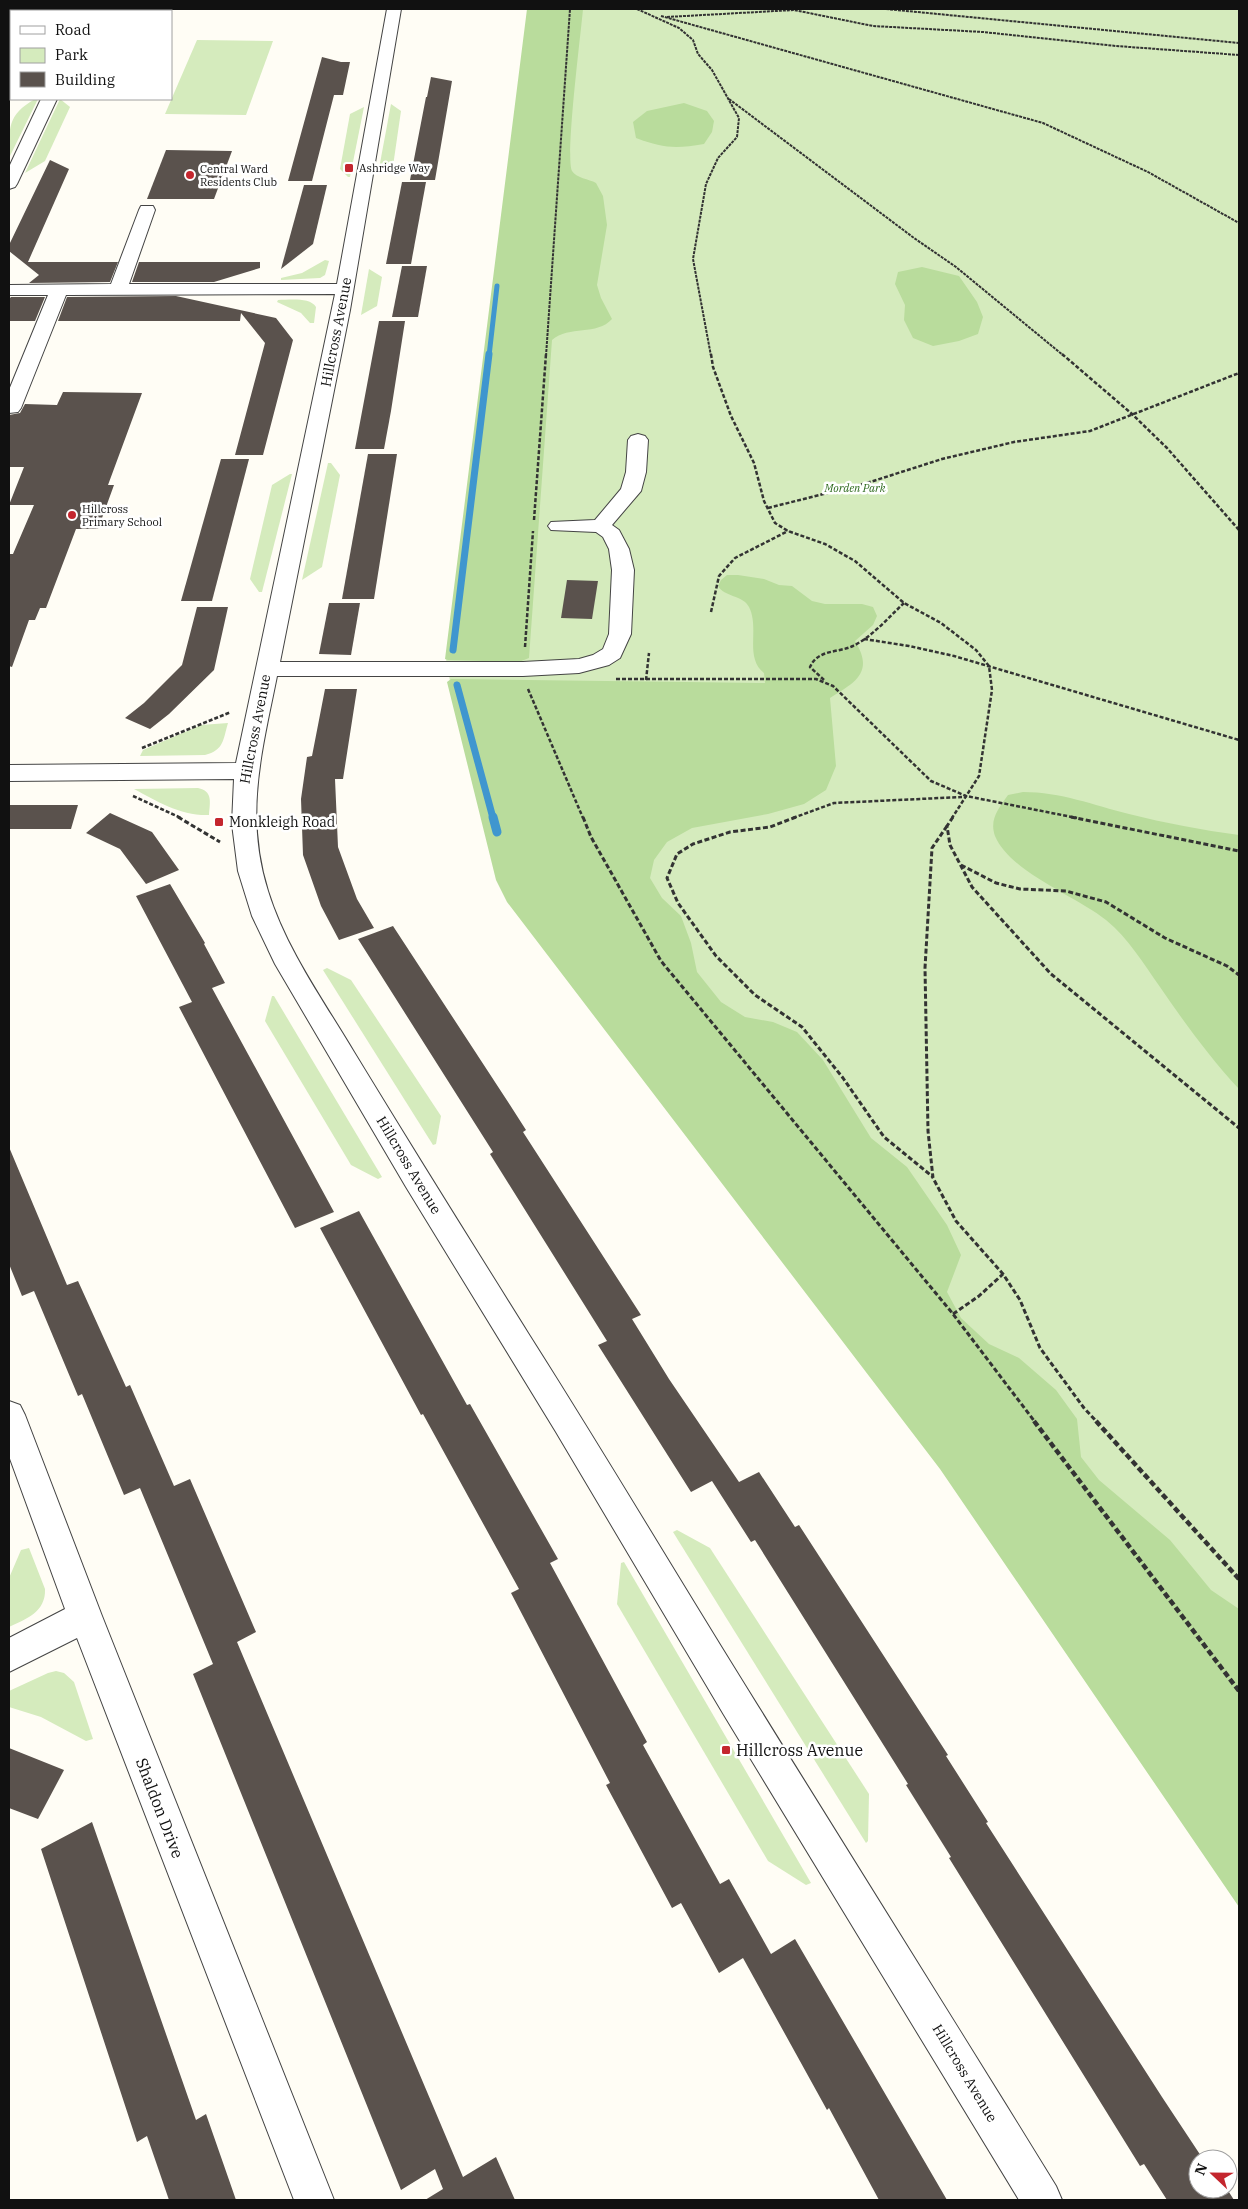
<svg xmlns="http://www.w3.org/2000/svg" width="1248" height="2209" viewBox="0 0 1248 2209" font-family="'IBM Plex Serif',serif">
	<style>
		.green { fill: #d5ebbd }
		.forest { fill: #b9dc9c }
		.lines { fill: none; stroke-linecap: round; stroke-linejoin: round }
		.stream-far2 { stroke: #3f96cf; stroke-width: 5 }
		.stream-far1 { stroke: #3f96cf; stroke-width: 7 }
		.stream { stroke: #3f96cf; stroke-width: 9 }
		.building { fill: #5a524d }
		.minor-casing { stroke: #444; stroke-width: 2 }
		.path-far3 { stroke: #333; stroke-width: 2; stroke-dasharray: 3 1; stroke-linecap: butt }
		.path-far2 { stroke: #333; stroke-width: 2.5; stroke-dasharray: 4 2; stroke-linecap: butt }
		.path-far1 { stroke: #333; stroke-width: 3; stroke-dasharray: 5 2.5; stroke-linecap: butt }
		.path { stroke: #333; stroke-width: 4.5; stroke-dasharray: 6 3; stroke-linecap: butt }
		.minor { fill: #fff; fill-rule: evenodd }
		.poi-dot { fill: #c4262e; stroke: #fff; stroke-width: 2 }
		.labels { text-anchor: middle; stroke-width: 5; stroke-linejoin: round; paint-order: stroke }
		.far-poi-label { font-size: 11px; fill: #111; stroke: #fff; text-anchor: start }
		.far-park-label { font-size: 11px; font-style: italic; fill: #2f6b1f; stroke: #fff }
		.street-label { font-size: 14px; fill: #111; stroke: #fff }
		.poi-label { font-size: 14px; fill: #111; stroke: #fff; text-anchor: start }
		.near-poi-label { font-size: 16px; fill: #111; stroke: #fff; text-anchor: start }
		.near-street-label { font-size: 16px; fill: #111; stroke: #fff }
	</style>
	<rect width="100%" height="100%" fill="#fffdf5"/>
	<g class="green">
		<polygon points="529,9 1239,9 1239,1699 450,681 446,659"/>
		<polygon points="197,40 273,41 246,115 165,114"/>
		<path d="M35,99H38L9,158C9,128 7,115 35,99Z"/>
		<polygon points="60,99 70,107 45,161 25,173"/>
		<polygon points="391,104 401,111 393,166 378,174"/>
		<polygon points="364,107 350,177 348,177 340,169 350,114"/>
		<polygon points="325,260 329,261 325,275 320,278 281,280 281,278 302,273"/>
		<polygon points="369,269 382,277 377,306 361,315"/>
		<path d="M278,300C289,300 310,297 316,307L314,323H310L301,313L277,302Z"/>
		<polygon points="328,463 331,463 340,475 322,567 302,580"/>
		<polygon points="290,474 292,474 262,592 259,592 250,579 272,485"/>
		<path d="M228,723C223,740 224,750 205,755L140,756L143,750L201,725Z"/>
		<path d="M198,788C213,791 210,802 209,815C181,816 158,802 134,789Z"/>
		<polygon points="327,968 351,980 441,1116 436,1144 433,1145 323,970"/>
		<polygon points="272,996 274,996 382,1177 378,1179 351,1165 265,1021"/>
		<polygon points="677,1530 710,1548 869,1794 868,1841 866,1843 673,1532"/>
		<path d="M29,1548L45,1589C46,1612 26,1619 9,1627V1578L21,1550Z"/>
		<polygon points="624,1562 811,1883 806,1885 768,1861 617,1604 621,1563"/>
		<polygon points="56,1671 64,1673 74,1682 93,1739 86,1741 41,1717 9,1707 9,1691 48,1673"/>
	</g>
	<g class="forest">
		<path d="M527,9H583C581,33 565,157 572,171C576,178 589,179 596,183L603,196L607,225L597,285L601,298L612,319C597,336 569,325 552,340L529,658L519,662L448,660L445,659Z"/>
		<path d="M684,103L707,111L714,121L712,132L704,144C675,149 663,148 636,138L633,122L647,111Z"/>
		<polygon points="922,267 959,276 977,302 983,317 978,334 959,341 933,346 913,338 904,320 905,305 895,284 898,272"/>
		<path d="M727,575H738L764,579L779,585L792,586L812,601L825,604H862L873,607L877,616L873,625L855,641C875,673 854,683 830,698L836,766L826,790L804,804L768,814L692,828L667,842L654,860L650,878L662,898L681,916L691,943L697,972L721,1002L745,1017L773,1022L797,1032L823,1060L871,1138L907,1167L947,1225L961,1255L947,1292L961,1318L989,1344L1019,1358L1056,1390L1077,1419L1081,1457L1099,1480L1170,1540L1211,1590L1239,1609V1907L940,1469L507,902L496,880L447,682L451,679L765,683L764,673C744,657 760,629 749,607C743,595 724,597 718,586L721,580Z"/>
		<path d="M1023,792C1061,792 1093,805 1129,814C1165,823 1202,830 1239,835V1089C1210,1058 1184,1022 1160,987C1143,963 1129,939 1106,920C1076,896 1010,872 995,836C989,819 999,808 1008,795Z"/>
	</g>
	<g class="lines">
		<polyline class="stream-far2" points="489,356 497,286"/>
		<g class="stream-far1">
			<polyline points="453,650 489,354"/>
			<polyline points="457,685 493,818"/>
		</g>
		<polyline class="stream" points="493,817 497,832"/>
	</g>
	<g class="building">
		<polygon points="322,57 341,62 350,62 343,95 334,95 312,181 288,181"/>
		<polygon points="431,77 452,81 435,180 410,180 426,97 427,97"/>
		<polygon points="166,150 232,151 214,199 147,199"/>
		<polygon points="50,160 69,169 28,262 118,262 110,282 29,283 39,275 9,251 9,245"/>
		<polygon points="402,182 426,182 411,264 386,264"/>
		<polygon points="304,185 327,185 313,244 281,269"/>
		<polygon points="139,262 260,262 260,268 214,282 132,282"/>
		<polygon points="402,266 427,266 418,317 392,317"/>
		<polygon points="176,296 276,318 293,340 263,455 235,455 265,343 241,313 240,321 58,321 67,297"/>
		<polygon points="11,297 45,297 35,321 9,321 9,299"/>
		<polygon points="379,321 405,321 391,411 384,449 355,449"/>
		<polygon points="63,392 142,393 108,485 114,485 98,529 76,529 46,608 40,608 35,620 29,620 12,667 9,666 9,554 13,554 34,505 9,505 24,467 9,467 9,415 20,413 25,404 57,405"/>
		<polygon points="368,454 397,454 374,599 342,599"/>
		<polygon points="221,459 249,459 212,601 181,601"/>
		<polygon points="567,580 598,581 592,619 561,618"/>
		<polygon points="329,603 360,603 351,655 319,654"/>
		<polygon points="197,607 228,607 214,670 169,714 150,729 125,718 144,703 182,665"/>
		<polygon points="325,689 357,689 343,779 335,779 338,847 357,899 374,928 339,940 321,906 303,855 301,799 307,757 312,756"/>
		<polygon points="9,805 78,805 71,829 9,829"/>
		<polygon points="110,813 152,832 179,870 146,884 120,849 86,833"/>
		<polygon points="170,884 205,943 204,944 225,983 212,988 334,1212 295,1228 179,1007 192,1002 136,896"/>
		<polygon points="393,926 510,1105 526,1130 523,1132 641,1315 632,1319 669,1379 739,1482 759,1472 795,1527 799,1525 948,1755 946,1756 988,1822 986,1823 1162,2097 1201,2156 1204,2154 1207,2159 1198,2159 1198,2189 1227,2189 1234,2200 1167,2200 1144,2164 1140,2166 949,1858 951,1857 906,1785 908,1784 755,1540 751,1542 712,1481 691,1492 598,1345 607,1341 490,1154 493,1152 358,939"/>
		<polygon points="9,1147 67,1285 78,1281 126,1387 130,1385 174,1486 190,1479 256,1632 237,1642 463,2177 496,2157 515,2200 425,2200 443,2189 435,2169 401,2190 193,1674 213,1664 140,1488 124,1495 82,1394 78,1396 34,1291 22,1296 9,1264"/>
		<polygon points="359,1211 467,1405 470,1404 558,1559 550,1563 647,1742 643,1745 720,1884 729,1879 771,1954 795,1939 947,2200 879,2200 829,2108 827,2110 743,1958 719,1973 681,1903 672,1908 606,1785 610,1783 511,1593 519,1589 423,1414 421,1415 320,1228"/>
		<polygon points="9,1748 64,1770 38,1819 9,1808"/>
		<polygon points="92,1822 196,2120 206,2114 236,2200 169,2200 147,2136 137,2142 41,1849"/>
	</g>
	<g class="lines">
		<g class="minor-casing">
			<g id="minor">
				<polygon points="102,9 116,9 115,11 101,11"/>
				<path d="M387,9H401L350,310L280,662H523L579,659L593,655L603,649L609,634L612,570L609,549L603,537L596,532L551,530L548,526L551,522L595,520L621,489L626,472L628,440L631,436L638,434L645,436L648,440L646,472L641,491L612,525L619,530L629,549L634,570L631,634L620,658L609,665L579,673L523,676H277C262,751 244,815 268,891C286,949 323,1000 354,1052C411,1146 470,1240 528,1333C603,1451 674,1571 748,1690C850,1855 954,2020 1056,2186L1062,2200H1019L724,1715L556,1432L406,1187L275,964L252,916L238,871L232,824L234,779L9,781V765L236,763L335,294L66,295L21,408L18,412L9,413V390L48,295H9V285L111,284L139,210L141,206H153L155,210L129,284H337Z"/>
				<polygon points="41,99 57,99 17,184 15,187 9,189 9,167"/>
				<polygon points="9,1401 20,1405 25,1415 102,1616 334,2200 294,2200 77,1638 9,1672 9,1638 65,1609 9,1456"/>
			</g>
		</g>
		<g class="path-far3">
			<polyline points="637,9 679,28 693,40 698,54 712,70 739,118 737,137 718,158 706,184 693,259 711,356"/>
			<polyline points="886,9 1239,43"/>
			<polyline points="661,16 1043,123 1148,172 1239,223"/>
			<polyline points="667,17 794,10 873,26 983,32 1116,46 1239,55"/>
			<polyline points="729,99 914,238 956,267 1064,356"/>
			<polyline points="546,356 570,9"/>
		</g>
		<g class="path-far2">
			<polyline points="711,354 713,367 731,416 754,463 764,501 775,523 788,531 825,544 855,561 904,603 941,623 976,650 989,666 992,690 979,776 952,818"/>
			<polyline points="1062,354 1132,414 1167,448 1239,530"/>
			<polyline points="768,508 867,483 942,459 1014,442 1090,431 1239,373"/>
			<polyline points="534,520 546,354"/>
			<polyline points="711,612 719,576 735,558 788,531"/>
			<polyline points="864,639 909,646 954,656 1239,740"/>
			<polyline points="525,647 533,531"/>
			<polyline points="616,679 816,679 833,686 931,781 966,796 1077,818"/>
			<polyline points="646,680 649,653"/>
			<path d="M824,680L810,667C818,649 838,653 853,646C873,636 888,618 904,603"/>
			<polyline points="528,689 583,818"/>
			<polyline points="142,748 231,712"/>
			<polyline points="133,796 181,818"/>
			<polyline points="793,818 834,803 962,797"/>
		</g>
		<g class="path-far1">
			<polyline points="178,817 220,842"/>
			<polyline points="583,817 591,837 661,961 953,1314 1035,1422"/>
			<polyline points="796,817 770,827 730,832 693,844 677,854 667,878 678,903 716,956 755,995 802,1027 843,1078 884,1137 933,1177"/>
			<polyline points="953,817 947,826 950,845 972,887 1051,974 1239,1128"/>
			<polyline points="1071,817 1239,851"/>
			<polyline points="947,826 932,848 925,968 928,1131 933,1178 956,1221 1003,1274 1020,1300 1040,1348 1084,1408 1097,1422"/>
			<polyline points="961,865 996,883 1020,889 1066,891 1106,902 1165,938 1227,966 1239,975"/>
			<polyline points="953,1314 979,1296 1003,1274"/>
		</g>
		<g class="path">
			<polyline points="1034,1421 1239,1691"/>
			<polyline points="1096,1421 1239,1579"/>
		</g>
		<use href="#minor" class="minor"/>
	</g>
	<g class="poi-dot">
		<rect x="344" y="163" width="10" height="10" rx="2.5"/>
		<circle cx="190" cy="175" r="5"/>
		<circle cx="72" cy="515" r="5"/>
		<rect x="214" y="817" width="10" height="10" rx="2.5"/>
		<rect x="721" y="1745" width="10" height="10" rx="2.5"/>
	</g>
	<g class="labels">
		<g class="far-poi-label">
			<text x="359" y="172">Ashridge Way</text>
			<text x="200" y="173">Central Ward<tspan x="200" dy="13">Residents Club</tspan></text>
			<text x="82" y="513">Hillcross<tspan x="82" dy="13">Primary School</tspan></text>
		</g>
		<g class="far-park-label">
			<text x="855" y="492">Morden Park</text>
		</g>
		<g class="street-label">
			<text transform="translate(336 332) rotate(-79)" y="5">Hillcross Avenue</text>
			<text transform="translate(255 729) rotate(-79)" y="5">Hillcross Avenue</text>
			<text transform="translate(409 1165) rotate(59)" y="5">Hillcross Avenue</text>
			<text transform="translate(965 2073) rotate(59)" y="5">Hillcross Avenue</text>
		</g>
		<g class="poi-label">
			<text x="229" y="827">Monkleigh Road</text>
		</g>
		<g class="near-poi-label">
			<text x="736" y="1756">Hillcross Avenue</text>
		</g>
		<g class="near-street-label">
			<text transform="translate(160 1808) rotate(69)" y="6">Shaldon Drive</text>
		</g>
	</g>
	<rect width="1248" height="2209" fill="none" stroke="#111111" stroke-width="20"/>
	<rect x="10" y="10" width="162" height="90" fill="#ffffff" stroke="#a0a0a0"/>
	<rect x="20" y="26" width="25" height="8" fill="#ffffff" stroke="#a0a0a0"/>
	<text x="55" y="35" font-size="15" fill="#111111">Road</text>
	<rect x="20" y="48" width="25" height="15" fill="#d5ebbd" stroke="#a0a0a0"/>
	<text x="55" y="60" font-size="15" fill="#111111">Park</text>
	<rect x="20" y="72" width="25" height="15" fill="#5a524d" stroke="#a0a0a0"/>
	<text x="55" y="85" font-size="15" fill="#111111">Building</text>
	<g transform="translate(1213 2174) rotate(292)"><circle r="24" fill="#ffffff" stroke="#a0a0a0"/>
	<path d="M0-4L9 19L0 12L-9 19Z" fill="#c4262e"/>
	<text y="-8" font-size="14" font-weight="bold" text-anchor="middle" fill="#111111">N</text>
	</g>
</svg>
